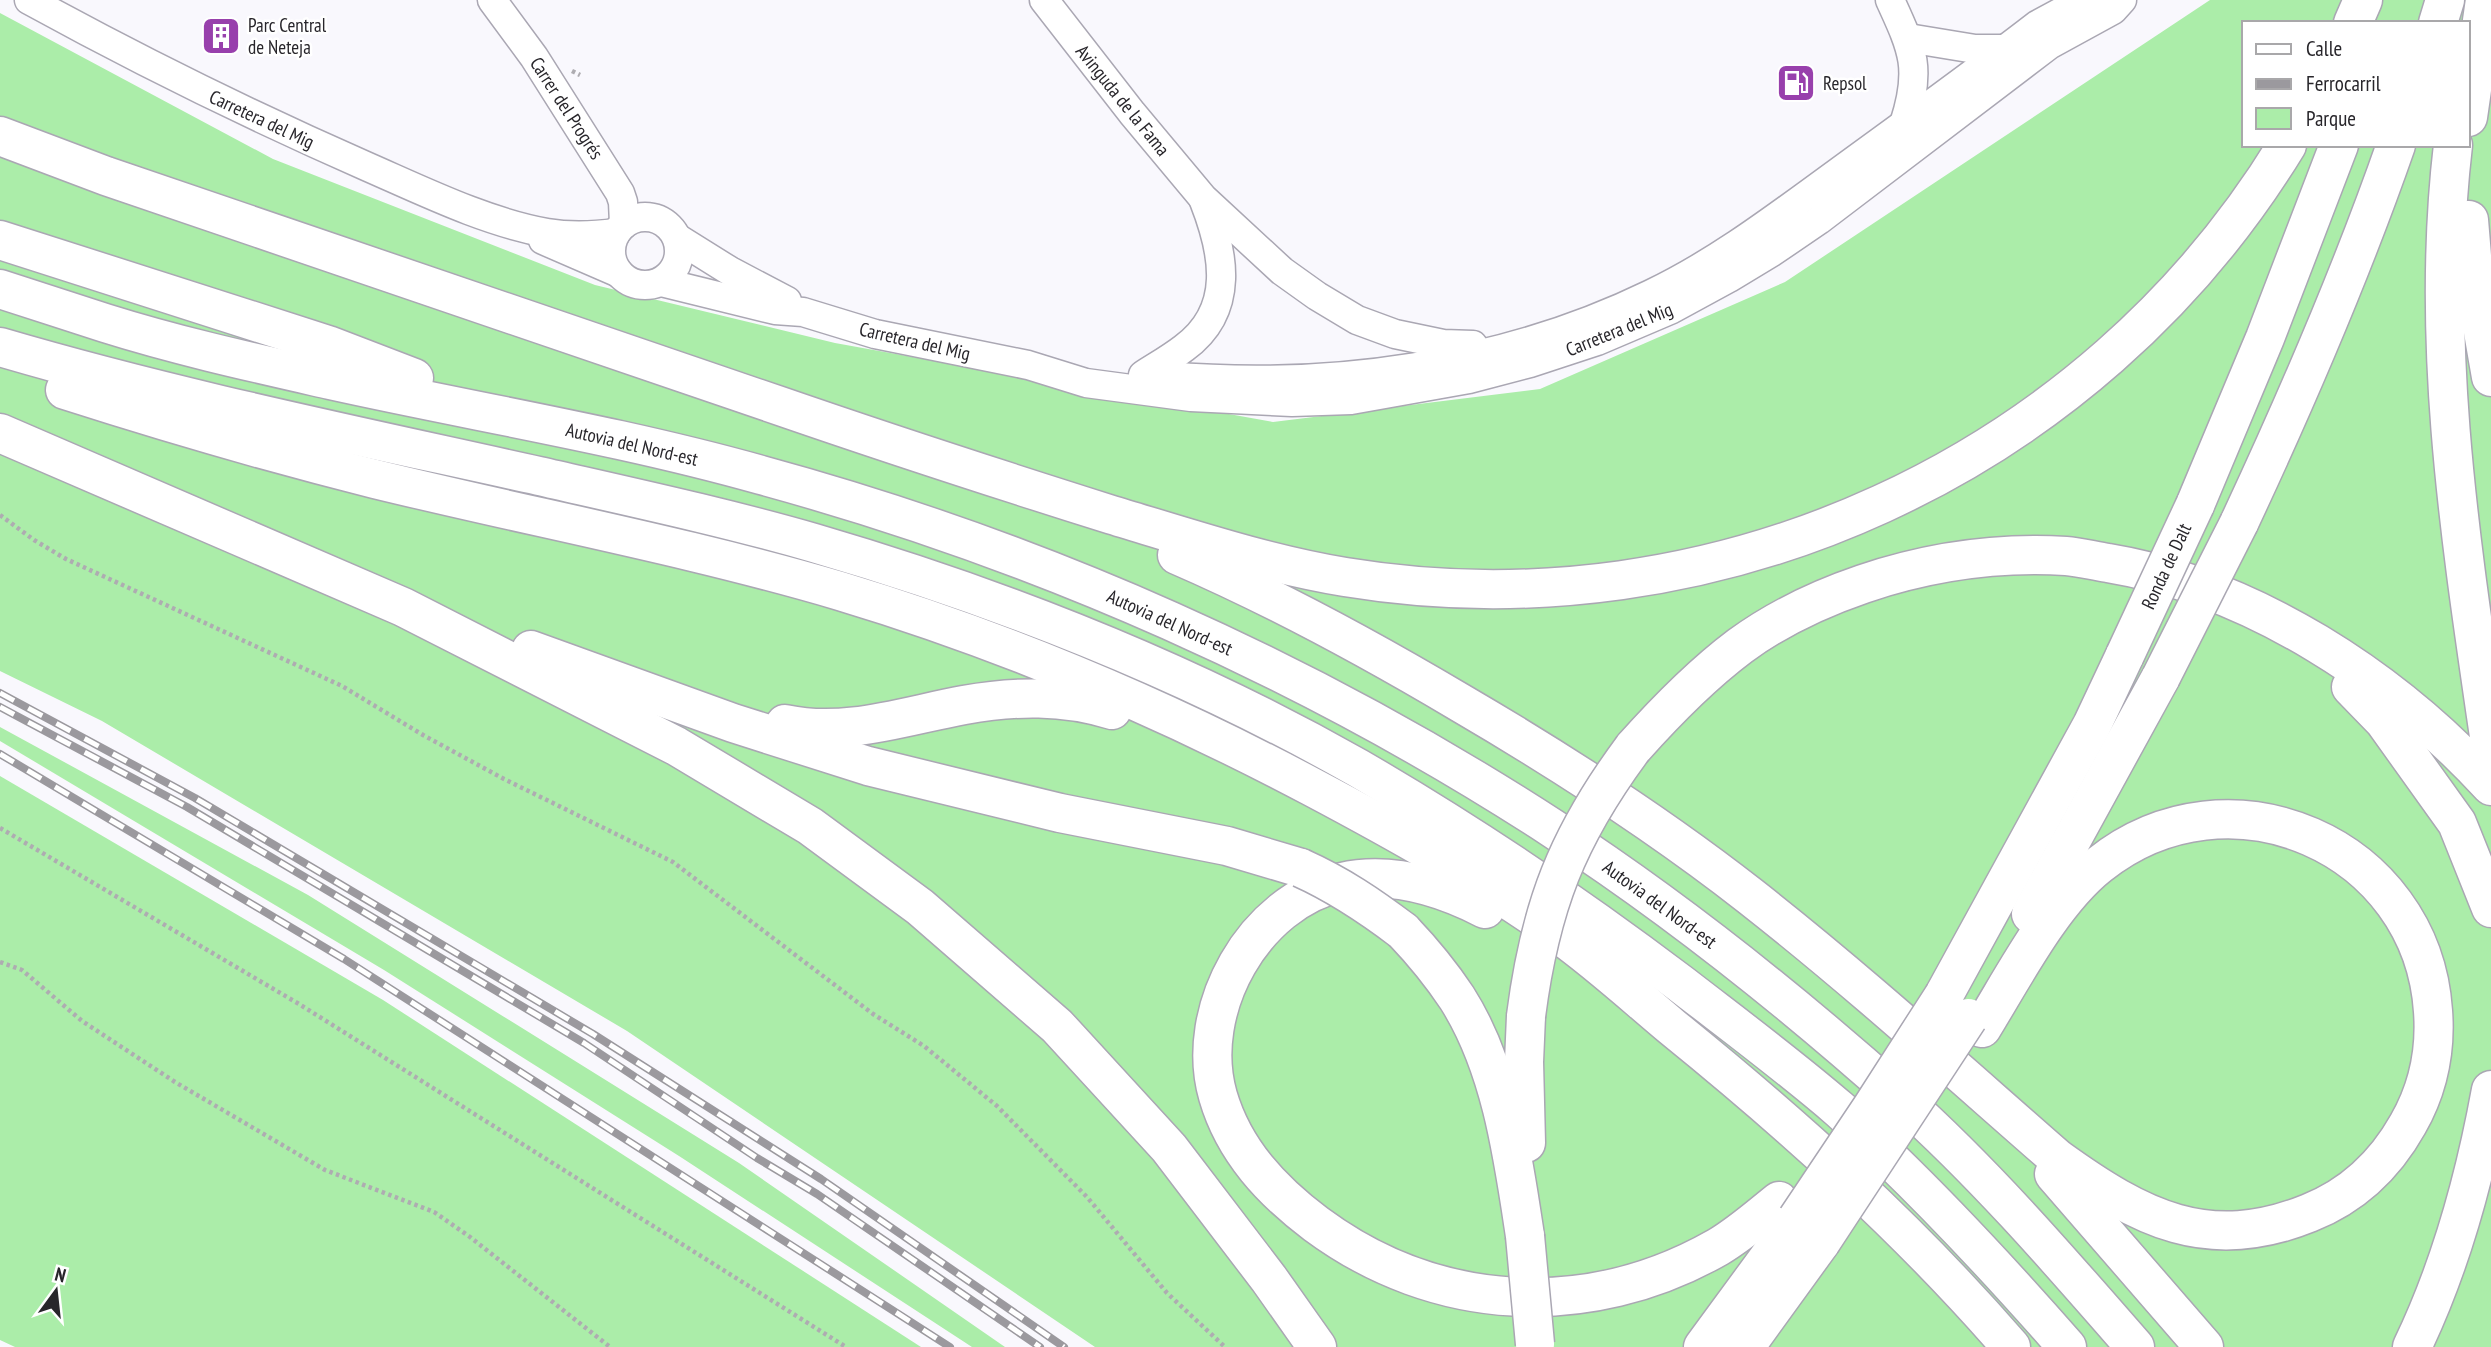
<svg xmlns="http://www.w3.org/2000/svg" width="2491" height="1347" viewBox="0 0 2491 1347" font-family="'PT Sans Narrow',sans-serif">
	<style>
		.green { fill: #abeda9; fill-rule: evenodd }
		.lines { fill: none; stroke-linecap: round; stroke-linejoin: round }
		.minor-casing { stroke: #aaa7b3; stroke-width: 31 }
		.highway-casing { stroke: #aaa7b3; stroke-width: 41 }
		.path { stroke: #aeacb1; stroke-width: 4.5; stroke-dasharray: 3.5 3.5; stroke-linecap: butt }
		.minor { stroke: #fff; stroke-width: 28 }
		.highway { stroke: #fff; stroke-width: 38 }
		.rail-casing { stroke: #9b999e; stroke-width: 8 }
		.rail { stroke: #fff; stroke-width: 5; stroke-dasharray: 16; stroke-linecap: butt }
		.highway-bridge-casing { stroke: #aaa7b3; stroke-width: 41; stroke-linecap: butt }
		.highway-bridge { stroke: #fff; stroke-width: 38 }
		.labels { text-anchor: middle; stroke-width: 5; stroke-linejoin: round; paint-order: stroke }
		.poi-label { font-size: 19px; fill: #28262b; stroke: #fff; text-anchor: start }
		.street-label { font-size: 19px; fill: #28262b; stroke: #fff }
	</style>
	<rect width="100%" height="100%" fill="#f9f8fd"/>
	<g class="green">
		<path d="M2210,0H2491V1347H1095L627,1031L102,721L0,671V13L273,159L595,285L835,343L1273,422L1540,389L1785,282ZM2244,23H2468V145H2244Z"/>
		<polygon points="0,727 308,895 739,1163 1005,1347 972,1347 679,1156 384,970 0,741"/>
		<polygon points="0,776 383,1000 921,1347 15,1347 0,1340"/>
	</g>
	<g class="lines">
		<g class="minor-casing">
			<g id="minor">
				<path d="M29,0C140,61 252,116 368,167C425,192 486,222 547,233C570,237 593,236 616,233"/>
				<polyline points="492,0 534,57 620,193 623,202 624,224"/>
				<polyline points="1044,0 1132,113 1203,198 1282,271 1317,296 1357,320 1395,334 1443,344 1473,345"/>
				<path d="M1890,0C1913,50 1922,69 1904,124"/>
				<polyline points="1908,38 1975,49 2009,49"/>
				<circle cx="645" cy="251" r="34"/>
				<polyline points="677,238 730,271 787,301"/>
				<polyline points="543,240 619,273"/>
				<polyline points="661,282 775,310 803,312 875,334 1028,365 1086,383 1191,397 1292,402 1351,400 1469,379 1530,363 1597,341 1672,309 1729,278 1772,252 1819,220 2049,45 2113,10 2122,0"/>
				<path d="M1143,375C1157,366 1171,358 1184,348C1236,310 1224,252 1204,201"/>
				<path d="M1167,376C1330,390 1503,366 1651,294C1718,262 1778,216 1837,173C1904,124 1971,76 2037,25L2061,12L2093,0"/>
			</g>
		</g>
		<g class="highway-casing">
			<g id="highway">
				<polyline points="2353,23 2363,0"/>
				<polyline points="2438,23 2445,0"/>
				<polyline points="2468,117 2485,0"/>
				<path d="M0,136L106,176C330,252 555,329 780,406C890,444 1001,480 1112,515C1189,538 1266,564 1345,577C1715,638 2092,465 2287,145"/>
				<path d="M2453,145C2429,348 2462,550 2491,750"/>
				<polyline points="2469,220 2474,280 2491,377"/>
				<polyline points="0,240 328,345 414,378"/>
				<path d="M0,289C35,300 70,312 105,323C178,346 255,363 330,380C474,412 619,435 761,475C1040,551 1309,670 1552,828C1675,908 1790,1000 1900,1098C1985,1174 2060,1261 2135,1347"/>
				<path d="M0,347C177,399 359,436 539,476C631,497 724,517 814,543C1002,598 1187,671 1358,768C1470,833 1578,906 1681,984C1734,1025 1788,1065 1839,1109C1856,1124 1873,1142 1889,1158C1951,1218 2010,1282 2067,1347"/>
				<path d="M65,390C168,423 271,453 375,479C530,517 687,546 840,591C1003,640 1161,707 1312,787C1397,832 1481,879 1560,935C1599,963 1635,996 1672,1027C1793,1125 1909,1229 2011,1347"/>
				<polyline points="0,433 403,607 676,746 810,826 920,907 1057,1026 1169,1148 1269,1279 1317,1347"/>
				<polyline points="2195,505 2265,338 2339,145"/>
				<path d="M2239,523C2297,399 2351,274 2396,145"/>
				<path d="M1177,555C1274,597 1368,648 1459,702C1560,761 1658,824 1750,896C1856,979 1956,1070 2058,1159C2140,1218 2208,1254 2309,1213C2352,1196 2385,1165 2408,1124C2428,1089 2436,1051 2433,1011C2422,845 2229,761 2099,865C2052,902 2014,976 1982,1028"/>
				<polyline points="531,650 733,723 868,766 1060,813 1227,846 1301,868"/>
				<polyline points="2351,687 2384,721 2457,823 2491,908"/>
				<path d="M785,724C846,737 904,716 964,705C1015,696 1063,695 1112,710"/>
				<path d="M1633,748C1666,711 1700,676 1740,646C1777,619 1819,599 1863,584C1928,562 1997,552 2066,556C2080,557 2094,561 2108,563C2253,587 2393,679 2491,786"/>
				<path d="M1485,909C1442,887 1390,871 1342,882C1254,901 1193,1010 1218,1096C1234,1151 1272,1191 1316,1224C1436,1313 1588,1321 1718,1247C1740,1234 1759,1217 1779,1201"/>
				<polyline points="2031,914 2161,677"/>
				<path d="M1403,931C1423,952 1441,974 1457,998C1501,1067 1513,1156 1525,1236"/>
				<polyline points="1944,995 2092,725 2125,655"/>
				<polyline points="1526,1143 1524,1062 1526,1016"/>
				<polyline points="2054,1174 2204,1347"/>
				<polyline points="1703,1347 1797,1219"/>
				<polyline points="1745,1347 1821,1242"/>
				<path d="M2412,1347C2451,1266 2475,1178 2491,1090"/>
			</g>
		</g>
		<g class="path">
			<polyline points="572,71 580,75"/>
			<polyline points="0,515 34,540 66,559 342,686 423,735 504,779 673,862 873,1014 924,1046 997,1106 1087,1197 1167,1293 1225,1347"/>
			<polyline points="0,828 299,1004 846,1347"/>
			<polyline points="0,962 22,970 82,1021 175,1082 325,1170 434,1212 470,1237 610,1347"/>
		</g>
		<use href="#minor" class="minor"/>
		<use href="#highway" class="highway"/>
		<g class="rail-casing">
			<g id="rail">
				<polyline points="0,693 195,798 593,1034 821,1179 1064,1347"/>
				<polyline points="0,707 187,807 584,1043 757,1158 817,1194 1040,1347"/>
				<polyline points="0,754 344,959 950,1347"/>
			</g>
		</g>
		<use href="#rail" class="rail"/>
		<g class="highway-bridge-casing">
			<g id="highway-bridge">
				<polyline points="2125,655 2195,505"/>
				<polyline points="2161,677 2239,523"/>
				<path d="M1301,868C1339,885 1370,906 1403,931"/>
				<path d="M1526,1016C1540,907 1567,837 1633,748"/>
				<polyline points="1797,1219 1872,1107 1944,995"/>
				<polyline points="1525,1236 1535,1344"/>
				<polyline points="1821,1242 1968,1018"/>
			</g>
		</g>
		<use href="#highway-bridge" class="highway-bridge"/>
	</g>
	<defs>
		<g id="building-square" transform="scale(2.0125)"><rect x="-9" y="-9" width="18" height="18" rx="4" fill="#9840ac" stroke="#fff"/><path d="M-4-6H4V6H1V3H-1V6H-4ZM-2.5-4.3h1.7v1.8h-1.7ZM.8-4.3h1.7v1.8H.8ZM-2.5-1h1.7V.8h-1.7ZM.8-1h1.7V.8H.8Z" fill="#fff"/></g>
		<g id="fuel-square" transform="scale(2.0125)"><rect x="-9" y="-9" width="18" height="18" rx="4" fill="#9840ac" stroke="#fff"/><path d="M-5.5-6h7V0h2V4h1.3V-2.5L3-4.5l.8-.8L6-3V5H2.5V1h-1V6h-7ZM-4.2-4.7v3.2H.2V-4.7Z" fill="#fff"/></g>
	</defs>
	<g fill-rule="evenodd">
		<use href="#building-square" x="221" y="36"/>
		<use href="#fuel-square" x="1796" y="83"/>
	</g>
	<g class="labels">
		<g class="poi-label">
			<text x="248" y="32">Parc Central<tspan x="248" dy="22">de Neteja</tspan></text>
			<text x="1823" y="90">Repsol</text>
		</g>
		<g class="street-label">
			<text transform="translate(1123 100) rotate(51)" y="7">Avinguda de la Fama</text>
			<text transform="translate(567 108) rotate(57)" y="7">Carrer del Progrés</text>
			<text transform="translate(262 119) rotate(25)" y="7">Carretera del Mig</text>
			<text transform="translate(1619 329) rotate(-22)" y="7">Carretera del Mig</text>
			<text transform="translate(915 341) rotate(13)" y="7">Carretera del Mig</text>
			<text transform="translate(632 444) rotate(13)" y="7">Autovia del Nord-est</text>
			<text transform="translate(2166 566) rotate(-65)" y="7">Ronda de Dalt</text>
			<text transform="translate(1170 622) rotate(24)" y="7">Autovia del Nord-est</text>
			<text transform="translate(1660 904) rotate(36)" y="7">Autovia del Nord-est</text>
		</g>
	</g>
	<rect x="2242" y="21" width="228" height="126" fill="#ffffff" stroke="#a9a8aa" stroke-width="2"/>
	<rect x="2256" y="44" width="35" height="10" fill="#ffffff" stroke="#a9a8aa" stroke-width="2"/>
	<text x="2306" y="56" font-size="21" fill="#28262b">Calle</text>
	<rect x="2256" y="79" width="35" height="10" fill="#9b999e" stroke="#a9a8aa" stroke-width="2"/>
	<text x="2306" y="91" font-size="21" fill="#28262b">Ferrocarril</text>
	<rect x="2256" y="108" width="35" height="21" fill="#abeda9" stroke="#a9a8aa" stroke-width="2"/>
	<text x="2306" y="126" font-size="21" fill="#28262b">Parque</text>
	<g transform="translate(56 1291) rotate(15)" stroke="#ffffff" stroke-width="5" paint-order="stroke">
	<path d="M0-5L12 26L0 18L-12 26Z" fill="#28262b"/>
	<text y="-10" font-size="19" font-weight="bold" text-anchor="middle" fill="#28262b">N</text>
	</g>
</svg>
